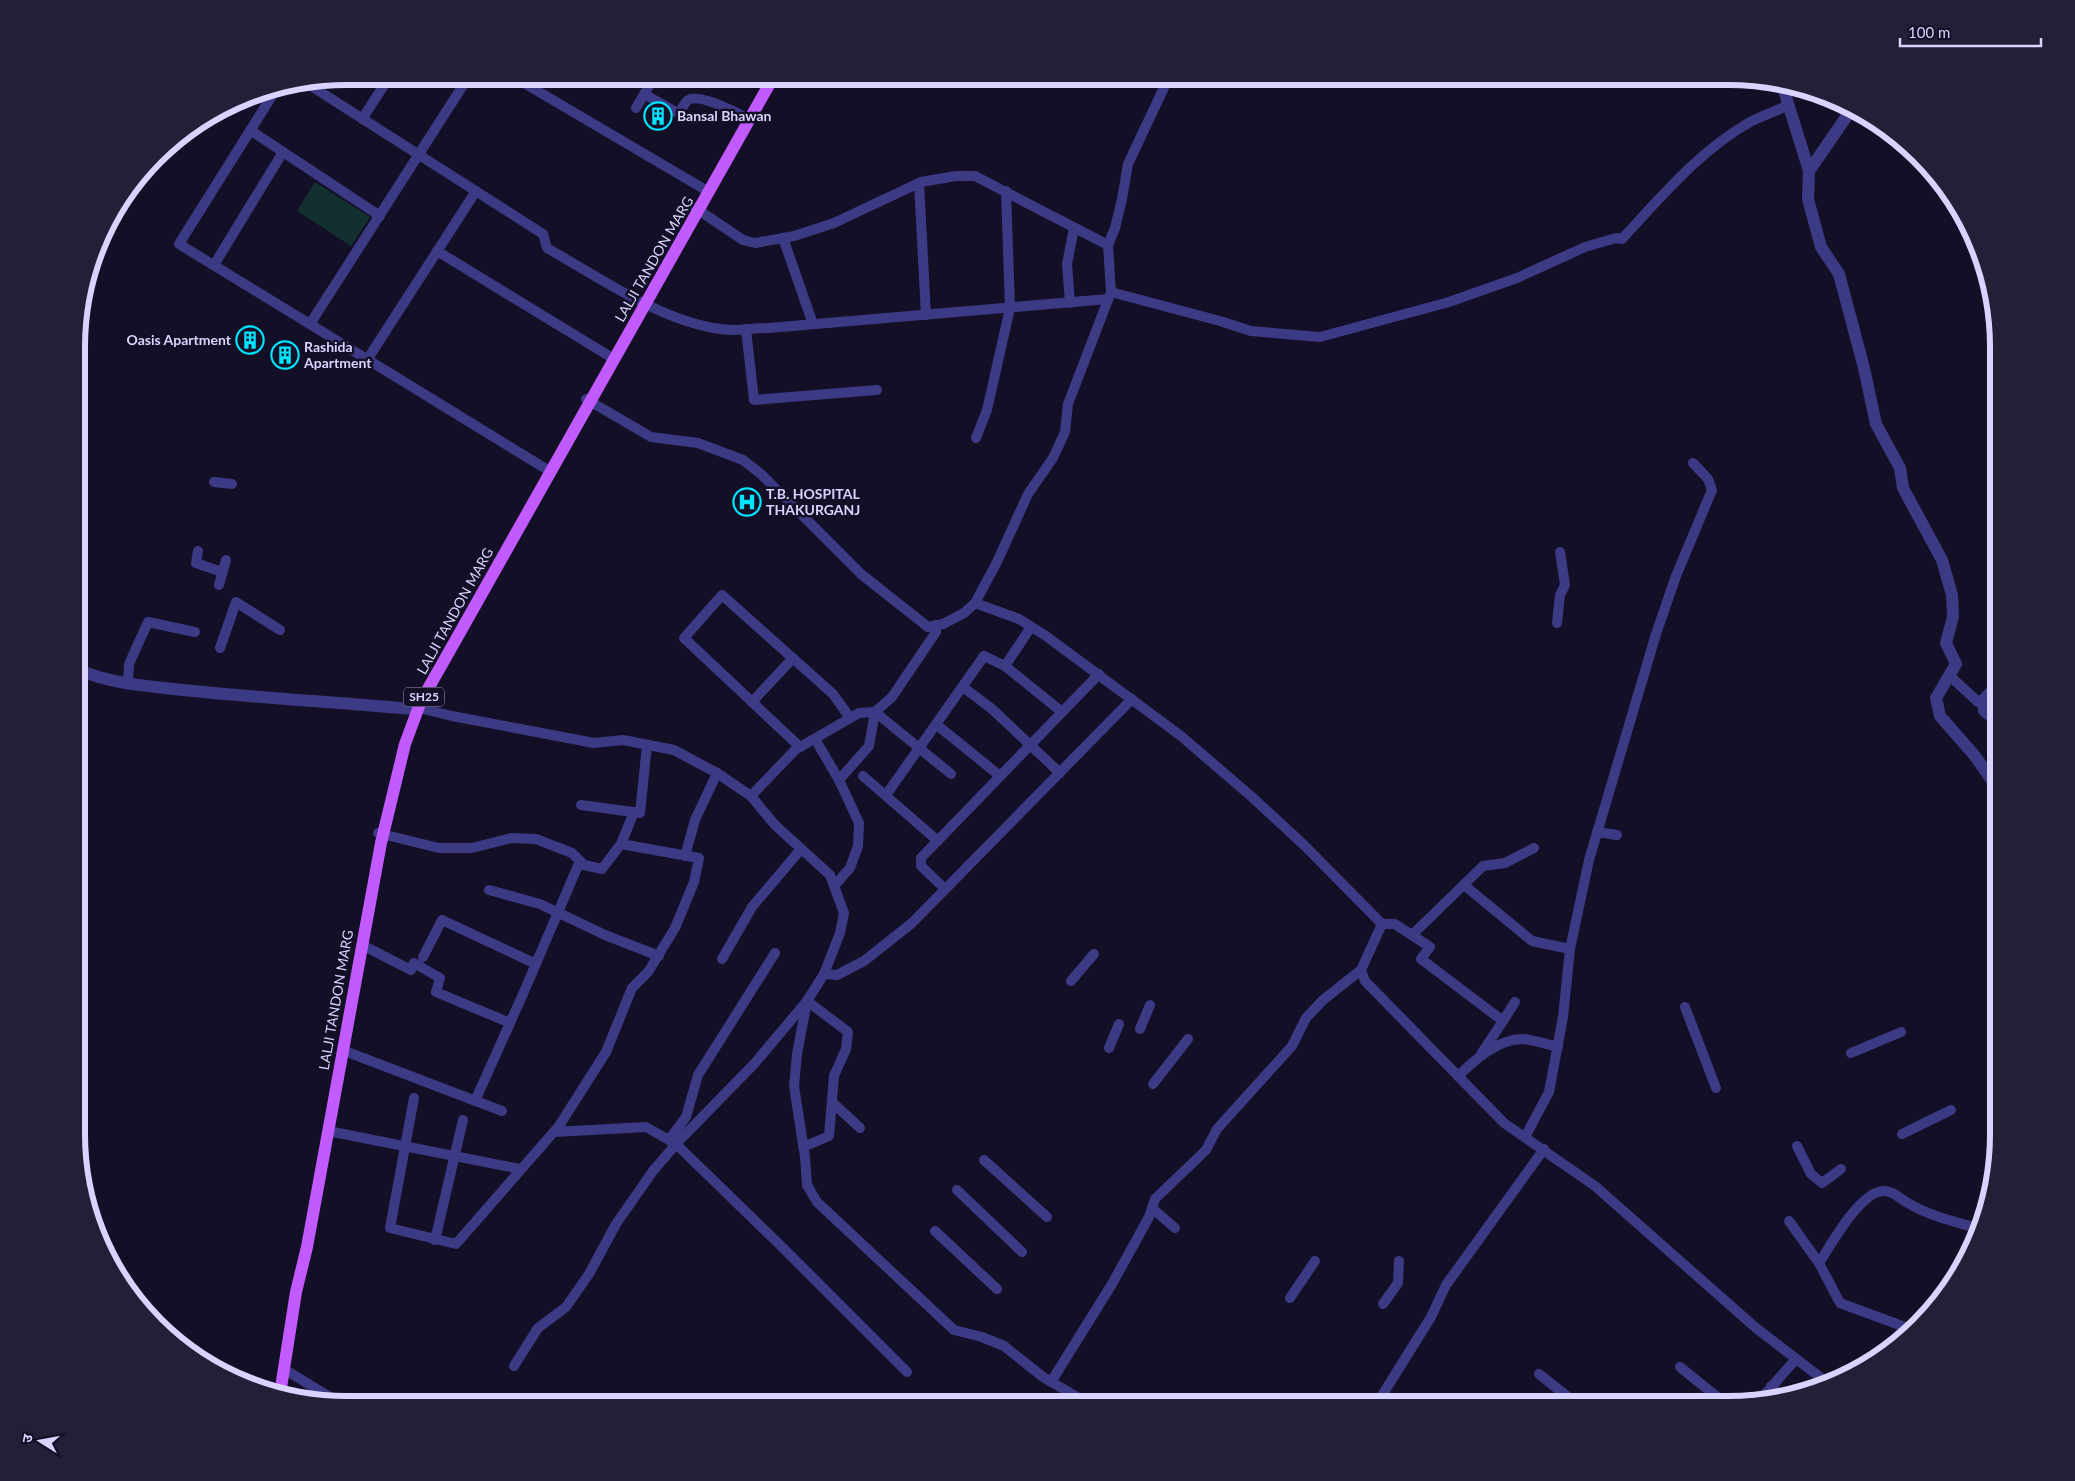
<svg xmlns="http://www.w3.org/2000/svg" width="2075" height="1481" viewBox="0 0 2075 1481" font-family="Lato,'Noto Sans Devanagari',sans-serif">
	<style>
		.green { fill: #12302f }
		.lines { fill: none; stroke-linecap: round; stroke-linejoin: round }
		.minor { stroke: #3d3a85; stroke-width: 10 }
		.tertiary { stroke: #3d3a85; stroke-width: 12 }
		.primary { stroke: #c25bff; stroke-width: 12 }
		.labels { text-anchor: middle; stroke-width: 5; stroke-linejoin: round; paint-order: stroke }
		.shield { fill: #130f26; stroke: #9e99be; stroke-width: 1 }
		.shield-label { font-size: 12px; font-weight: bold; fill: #d9d4ff }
		.poi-label { font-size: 14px; font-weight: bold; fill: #d9d4ff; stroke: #130f26; text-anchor: start }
		.street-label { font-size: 14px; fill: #d9d4ff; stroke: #130f26 }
		.rim { fill: none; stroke: #d9d4ff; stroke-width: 6 }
	</style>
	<rect width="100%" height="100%" fill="#130f26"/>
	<polygon class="green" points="315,182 370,217 351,246 297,211"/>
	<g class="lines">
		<g class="minor">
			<polyline points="512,76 704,189"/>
			<path d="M308,84L543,234L547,248C600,278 669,327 731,330C743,330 756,328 769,328L1108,299"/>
			<polyline points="275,91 179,244 551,472"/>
			<path d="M644,94L678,113C682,110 683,105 687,101C697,92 735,112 745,117"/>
			<polyline points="636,108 655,76"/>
			<polyline points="362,119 390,76"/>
			<polyline points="250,130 380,216"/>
			<polyline points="919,183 926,315"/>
			<polyline points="783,238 813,324"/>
			<polyline points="1108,245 1115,228 1122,199 1128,164 1169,77"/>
			<polyline points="437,251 614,359"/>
			<polyline points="214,265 283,152"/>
			<path d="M1111,292L1220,321L1251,331L1320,337L1449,302L1517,278L1585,247L1616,238L1622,239C1661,197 1699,151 1750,122C1762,116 1776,111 1789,105"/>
			<polyline points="1070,303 1067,264 1074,228"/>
			<polyline points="310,324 469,76"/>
			<polyline points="746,329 754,400 877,390"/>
			<polyline points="367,360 476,191"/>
			<polyline points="586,399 651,437 698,443 743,460 761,474 861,574 928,627 943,624 964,613 975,603 997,562 1028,494 1053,458 1065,432 1068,404 1111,292 1108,245 975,176 956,176 921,182 834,223 794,236 755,243 743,240 694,207"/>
			<polyline points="976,438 987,410 1010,308 1006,191"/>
			<polyline points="214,482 232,484"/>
			<polyline points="198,551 196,563 222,572"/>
			<polyline points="219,585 226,560"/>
			<polyline points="975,603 1019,619 1046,636 1181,736 1252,797 1305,846 1382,924 1361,970 1365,981 1504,1123 1595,1186 1756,1328 1829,1384"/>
			<polyline points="1557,623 1560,595 1565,585 1560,552"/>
			<polyline points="220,648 236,602 280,630"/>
			<polyline points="1005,666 1062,712"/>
			<polyline points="1950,676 1978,702 1982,700 1998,683"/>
			<polyline points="128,683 129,664 148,622 195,632"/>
			<polyline points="963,687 992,709 1060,773"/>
			<polyline points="1982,700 1983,711 1998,724"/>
			<polyline points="752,702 793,658"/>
			<polyline points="419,708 452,716 594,743 623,740 674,750 717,773 751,796 775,825 830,875 844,913 840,933 824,974 807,1001 755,1063 676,1144 653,1171 616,1224 589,1274 566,1307 538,1328 514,1366"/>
			<polyline points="875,712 951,774"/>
			<polyline points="937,725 1000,776"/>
			<polyline points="815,739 839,780 859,823 858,846 850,868 834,886"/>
			<polyline points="800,747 684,638 722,595 833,694 850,718"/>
			<polyline points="863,776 938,841"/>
			<polyline points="839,780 869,746 875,712"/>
			<polyline points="886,795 984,656 1005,666 1031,627"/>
			<polyline points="751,796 795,750 859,713 875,712 892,697 936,632 936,625"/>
			<polyline points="581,805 640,813 647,745"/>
			<polyline points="1597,832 1617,835"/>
			<polyline points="378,833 439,848 472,848 511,838 536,839 572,853 584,865 602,869 621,844 634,812"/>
			<polyline points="685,856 695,820 717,773"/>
			<polyline points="1464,885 1532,941 1570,949"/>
			<polyline points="945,889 921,866 921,858 1099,674"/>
			<polyline points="489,890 540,904 605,935 659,956"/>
			<polyline points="1382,924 1395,924 1430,947 1421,959 1503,1021 1515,1002"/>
			<polyline points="1412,935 1483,866 1505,863 1534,848"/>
			<polyline points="362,945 411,970 414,963 440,978 436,992 510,1023"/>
			<polyline points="423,957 442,920 536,964"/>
			<polyline points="722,959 752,907 801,849"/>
			<polyline points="824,974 837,975 864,961 912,923 1132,699"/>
			<polyline points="1071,981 1094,954"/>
			<polyline points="1685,1007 1716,1088"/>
			<polyline points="1140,1029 1150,1005"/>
			<polyline points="1109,1048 1119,1024"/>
			<polyline points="342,1050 502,1111"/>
			<polyline points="1851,1053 1901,1032"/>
			<polyline points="1481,1054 1503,1021"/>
			<path d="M1458,1076C1475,1060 1497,1039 1523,1039C1534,1040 1547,1044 1558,1047"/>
			<polyline points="1153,1084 1188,1039"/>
			<polyline points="414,1098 390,1228 456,1244 559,1126 606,1052 632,988 648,972 675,928 694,882 699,858 621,844"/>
			<polyline points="475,1101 523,994 580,861"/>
			<polyline points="832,1102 860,1128"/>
			<polyline points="328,1131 520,1169"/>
			<polyline points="554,1132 646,1127 676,1144 778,1243 907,1372"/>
			<polyline points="1902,1134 1951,1110"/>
			<polyline points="1525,1137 1549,1092 1563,1017 1570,949 1589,860 1656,634 1676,576 1712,490 1708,479 1693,463"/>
			<polyline points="669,1140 686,1117 698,1075 775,953"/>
			<polyline points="1797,1146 1811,1174 1822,1183 1841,1169"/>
			<polyline points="803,1147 829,1136 834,1076 846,1049 848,1032 807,1001 797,1054 794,1086 805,1157 807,1185 817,1202 954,1330 982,1337 1004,1346 1043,1377 1089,1404"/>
			<polyline points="984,1160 1047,1217"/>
			<polyline points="957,1190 1022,1252"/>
			<polyline points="1152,1208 1175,1228"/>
			<polyline points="1789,1221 1819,1263 1840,1303 1913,1330"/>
			<polyline points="935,1231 997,1289"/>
			<polyline points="435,1240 463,1120"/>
			<path d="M1819,1263C1831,1245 1860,1191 1884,1191C1894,1191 1900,1199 1908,1203C1929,1216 1956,1222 1980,1229"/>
			<polyline points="1290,1298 1315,1261"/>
			<polyline points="1383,1304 1398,1283 1399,1261"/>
			<polyline points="1680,1367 1727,1405"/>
			<polyline points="284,1369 341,1404"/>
			<polyline points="1539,1374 1578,1405"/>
			<polyline points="1051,1382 1112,1284 1149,1217 1155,1199 1206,1150 1217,1129 1292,1046 1306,1018 1323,1000 1361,970"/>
			<polyline points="1771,1386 1783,1397"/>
			<polyline points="1759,1401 1796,1359"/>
			<polyline points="1181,1405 1181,1398"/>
			<polyline points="1376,1405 1431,1317 1446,1285 1544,1149"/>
		</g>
		<g class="tertiary">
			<polyline points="1782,84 1809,171 1808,199 1821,247 1839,274 1864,368 1876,424 1900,468 1903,488 1942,560 1952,595 1953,617 1946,643 1956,664 1936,698 1940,716 1975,756 1998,789"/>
			<polyline points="1809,171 1851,110"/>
			<path d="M79,670C111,684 149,686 183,690C259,698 335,702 411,709L419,708"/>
		</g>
		<polyline class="primary" points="280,1394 296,1292 307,1247 381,843 405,744 421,701 441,666 774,76"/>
	</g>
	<defs>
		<g id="building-ring" transform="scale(1.4375)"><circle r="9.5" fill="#130f26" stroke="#00e5ff" stroke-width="1.5"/><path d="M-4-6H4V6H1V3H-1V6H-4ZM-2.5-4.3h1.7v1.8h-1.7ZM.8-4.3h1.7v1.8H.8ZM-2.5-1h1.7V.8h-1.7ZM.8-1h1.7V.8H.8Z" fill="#00e5ff"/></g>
		<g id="hospital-ring" transform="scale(1.4375)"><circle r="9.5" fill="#130f26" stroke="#00e5ff" stroke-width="1.5"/><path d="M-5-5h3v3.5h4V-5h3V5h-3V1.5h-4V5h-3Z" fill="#00e5ff"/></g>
	</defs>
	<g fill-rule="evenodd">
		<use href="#building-ring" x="658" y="116"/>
		<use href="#building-ring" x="250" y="340"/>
		<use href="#building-ring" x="285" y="355"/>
		<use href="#hospital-ring" x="747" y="502"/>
	</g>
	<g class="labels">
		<rect class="shield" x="404" y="687.5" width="40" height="19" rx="4"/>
		<g class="shield-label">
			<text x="424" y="701">SH25</text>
		</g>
		<g class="poi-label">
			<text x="677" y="121">Bansal Bhawan</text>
			<text x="231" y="345" text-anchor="end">Oasis Apartment</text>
			<text x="304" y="352">Rashida<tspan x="304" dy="16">Apartment</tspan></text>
			<text x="766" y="499">T.B. HOSPITAL<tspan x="766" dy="16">THAKURGANJ</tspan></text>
		</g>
		<g class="street-label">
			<text transform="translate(654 259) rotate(-60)" y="5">LALJI TANDON MARG</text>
			<text transform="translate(455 611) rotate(-61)" y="5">LALJI TANDON MARG</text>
			<text transform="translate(336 1000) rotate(-80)" y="5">LALJI TANDON MARG</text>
		</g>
	</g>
	<path d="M0 0H2075V1481H0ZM347 85H1728A262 262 0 0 1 1990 347V1134A262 262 0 0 1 1728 1396H347A262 262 0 0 1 85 1134V347A262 262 0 0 1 347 85Z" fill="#231f37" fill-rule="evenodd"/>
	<path class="rim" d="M347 85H1728A262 262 0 0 1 1990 347V1134A262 262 0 0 1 1728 1396H347A262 262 0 0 1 85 1134V347A262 262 0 0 1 347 85Z"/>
	<g transform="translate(40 1441) rotate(281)" stroke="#130f26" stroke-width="4" paint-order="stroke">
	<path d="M0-4L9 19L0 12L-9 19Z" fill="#d9d4ff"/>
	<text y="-8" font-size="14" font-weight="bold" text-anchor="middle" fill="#d9d4ff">उ</text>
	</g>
	<path d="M1900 38v8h141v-8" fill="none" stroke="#d9d4ff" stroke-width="2.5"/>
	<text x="1908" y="38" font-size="15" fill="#d9d4ff" stroke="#130f26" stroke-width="4" paint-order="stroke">100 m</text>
</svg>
